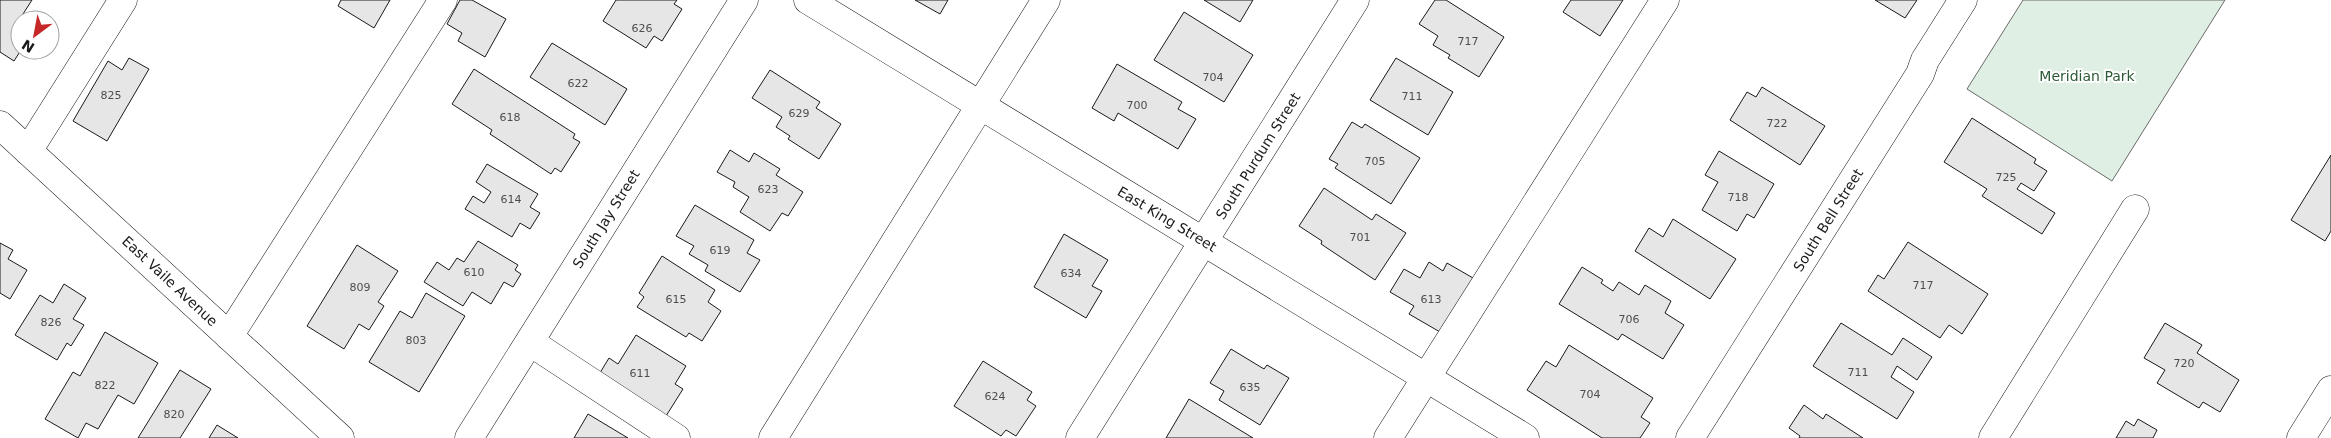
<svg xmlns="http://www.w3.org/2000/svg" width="2331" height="438" viewBox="0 0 2331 438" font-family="'DejaVu Sans',sans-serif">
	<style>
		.green { fill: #e0efe3; stroke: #6a6a6a }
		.building { fill: #e6e6e6; stroke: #1a1a1a }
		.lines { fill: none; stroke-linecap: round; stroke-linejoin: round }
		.minor-casing { stroke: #1a1a1a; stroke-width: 29 }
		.major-casing { stroke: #1a1a1a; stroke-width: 29 }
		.minor { stroke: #fff; stroke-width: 28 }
		.major { stroke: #fff; stroke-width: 28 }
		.labels { text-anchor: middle; stroke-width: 4; stroke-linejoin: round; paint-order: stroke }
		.number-label { font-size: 11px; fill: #4d4d4d }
		.park-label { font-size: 14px; fill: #2b5a34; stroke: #fff }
		.street-label { font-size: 14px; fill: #1a1a1a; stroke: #fff }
	</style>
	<rect width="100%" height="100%" fill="#fff"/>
	<polygon class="green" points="2023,0 2225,0 2112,181 1967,89"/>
	<g class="building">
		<polygon points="0,0 32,0 23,14 33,20 20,20 21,50 14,61 0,52"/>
		<polygon points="341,0 390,0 374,28 338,6"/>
		<polygon points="460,0 472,0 506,19 485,57 458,41 462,33 447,24"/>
		<polygon points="616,0 677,0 674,4 682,9 662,41 654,36 646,48 603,21"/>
		<polygon points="915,0 948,0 940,14"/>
		<polygon points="1204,0 1253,0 1240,22"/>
		<polygon points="1435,0 1446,0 1504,37 1479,77 1448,58 1450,55 1433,45 1438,36 1419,24"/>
		<polygon points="1571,0 1623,0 1600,36 1563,12"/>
		<polygon points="1875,0 1917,0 1905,18"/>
		<polygon points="1184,12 1253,55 1224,102 1154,60"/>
		<polygon points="552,43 627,89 605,125 530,77"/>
		<polygon points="129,58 149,69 107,141 73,121 108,61 122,70"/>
		<polygon points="1396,58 1453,92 1428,135 1370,100"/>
		<polygon points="1117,64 1182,102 1178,109 1196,119 1178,149 1118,113 1114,121 1092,108"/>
		<polygon points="474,69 575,134 573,138 580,142 561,172 555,168 551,174 490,134 492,130 452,104"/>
		<polygon points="770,70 820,102 816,108 841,124 819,159 788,139 790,136 776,127 782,117 752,98"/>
		<polygon points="1762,87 1825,126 1800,165 1730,120 1747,92 1756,97"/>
		<polygon points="1972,118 2036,159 2034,163 2047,171 2034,191 2021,183 2017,189 2055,213 2042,234 1982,196 1987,189 1944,162"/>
		<polygon points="1352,122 1362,128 1365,124 1420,158 1391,204 1335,168 1338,164 1329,159"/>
		<polygon points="730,150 749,162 754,153 780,169 776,175 803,192 788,216 782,213 770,231 740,212 749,197 733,187 735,182 717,172"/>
		<polygon points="1719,151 1774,184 1754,218 1747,214 1737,231 1702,210 1718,182 1705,175"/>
		<polygon points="2331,155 2331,231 2325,241 2291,220"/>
		<polygon points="487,164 538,194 530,207 540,213 530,229 520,223 512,237 465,209 473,196 484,203 491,192 476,182"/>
		<polygon points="1324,188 1372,220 1376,214 1406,233 1375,280 1321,244 1322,241 1299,226"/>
		<polygon points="695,205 754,240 747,253 760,260 740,292 705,271 708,265 689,254 694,246 676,236"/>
		<polygon points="1673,219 1736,259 1710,299 1635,251 1649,228 1663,237"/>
		<polygon points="1064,234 1108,260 1092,286 1102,291 1086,318 1034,287"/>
		<polygon points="478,241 518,265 515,270 521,274 513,287 504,282 491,304 472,292 463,306 424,282 437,262 449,270 457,258 464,262"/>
		<polygon points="1908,242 1988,294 1962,334 1949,325 1940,338 1868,291 1878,275 1884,279"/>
		<polygon points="0,243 13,250 8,259 27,270 10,299 0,293"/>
		<polygon points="357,245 398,271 378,302 384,306 369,330 359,324 344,349 307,326"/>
		<polygon points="662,256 715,290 708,302 721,311 702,341 689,333 686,337 637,307 644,297 639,293"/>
		<polygon points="1429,262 1443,271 1447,263 1473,278 1440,332 1409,314 1414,306 1390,292 1404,269 1420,278"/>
		<polygon points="1582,267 1603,280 1601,283 1613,291 1619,282 1639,295 1645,285 1671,301 1665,313 1684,325 1663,359 1622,334 1618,340 1559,304"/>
		<polygon points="64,284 86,298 73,319 84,325 71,346 67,343 57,360 15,335 40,295 53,303"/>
		<polygon points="426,293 465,316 419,392 369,362 400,311 412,318"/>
		<polygon points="1841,323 1892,355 1903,338 1932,357 1917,380 1897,366 1891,377 1914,392 1897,419 1813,366"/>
		<polygon points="2165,323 2202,345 2197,353 2239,380 2220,412 2203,402 2199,408 2157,383 2165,370 2144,358"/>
		<polygon points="105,332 158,363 134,404 118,395 98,429 86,423 78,438 45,419 73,372 80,376"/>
		<polygon points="636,335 686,366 675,384 683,389 666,416 595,381 609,358 618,364"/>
		<polygon points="1569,345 1653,398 1641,417 1650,423 1640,438 1602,438 1527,390 1546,361 1556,367"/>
		<polygon points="1231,349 1264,369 1267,365 1289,378 1260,425 1219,400 1224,391 1210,383"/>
		<polygon points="983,361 1032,392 1027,400 1036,406 1016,436 1006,430 1001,436 954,406"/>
		<polygon points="180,370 211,389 180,438 138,438"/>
		<polygon points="1189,399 1253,438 1166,438"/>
		<polygon points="1804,405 1823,419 1826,414 1863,438 1799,438 1800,436 1789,428"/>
		<polygon points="588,414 628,438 574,438"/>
		<polygon points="2138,419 2157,430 2153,438 2116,438 2126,421 2134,426"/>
		<polygon points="217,425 238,438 209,438"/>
	</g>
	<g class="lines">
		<g class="minor-casing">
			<g id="minor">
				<polyline points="808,0 1525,438"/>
				<polyline points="0,125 340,438"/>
				<polyline points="28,151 123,0"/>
				<polyline points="229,336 443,0"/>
				<polyline points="530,342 676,438"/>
				<polyline points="469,438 744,0"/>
				<polyline points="773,438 1046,0"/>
				<polyline points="1080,438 1355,0"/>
				<polyline points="1388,438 1665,0"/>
				<polyline points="1690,438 1920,74 1925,60 1963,0"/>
				<polyline points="1993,438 2135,209"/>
			</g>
		</g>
		<g class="major-casing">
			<polyline id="major" points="2301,438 2331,390"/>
		</g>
		<use href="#minor" class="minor"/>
		<use href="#major" class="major"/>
	</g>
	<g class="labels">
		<g class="number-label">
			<text x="642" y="32">626</text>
			<text x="1468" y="45">717</text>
			<text x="1213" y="81">704</text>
			<text x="578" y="87">622</text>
			<text x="111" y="99">825</text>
			<text x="1412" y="100">711</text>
			<text x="1137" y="109">700</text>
			<text x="799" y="117">629</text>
			<text x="510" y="121">618</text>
			<text x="1777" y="127">722</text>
			<text x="1375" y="165">705</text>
			<text x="2006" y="181">725</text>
			<text x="768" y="193">623</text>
			<text x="1738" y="201">718</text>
			<text x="511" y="203">614</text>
			<text x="1360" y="241">701</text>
			<text x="720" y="254">619</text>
			<text x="474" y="276">610</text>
			<text x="1071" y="277">634</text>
			<text x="1923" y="289">717</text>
			<text x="360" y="291">809</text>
			<text x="676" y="303">615</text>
			<text x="1431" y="303">613</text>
			<text x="1629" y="323">706</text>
			<text x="51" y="326">826</text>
			<text x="416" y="344">803</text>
			<text x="2184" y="367">720</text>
			<text x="1858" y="376">711</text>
			<text x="640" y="377">611</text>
			<text x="105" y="389">822</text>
			<text x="1250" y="391">635</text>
			<text x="1590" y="398">704</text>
			<text x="995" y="400">624</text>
			<text x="174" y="418">820</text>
		</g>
		<g class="park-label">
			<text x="2087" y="81">Meridian Park</text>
		</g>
		<g class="street-label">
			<text transform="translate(1258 156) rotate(-58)" y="5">South Purdum Street</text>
			<text transform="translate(606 219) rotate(-58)" y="5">South Jay Street</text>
			<text transform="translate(1167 219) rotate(31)" y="5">East King Street</text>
			<text transform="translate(1828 220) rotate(-58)" y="5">South Bell Street</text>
			<text transform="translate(170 281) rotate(43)" y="5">East Vaile Avenue</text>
		</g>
	</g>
	<g transform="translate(35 35) rotate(212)"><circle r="24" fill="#ffffff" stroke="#a3a3a3"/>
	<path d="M0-4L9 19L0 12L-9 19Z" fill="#c62828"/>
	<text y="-8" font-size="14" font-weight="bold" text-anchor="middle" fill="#1a1a1a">N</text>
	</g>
</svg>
